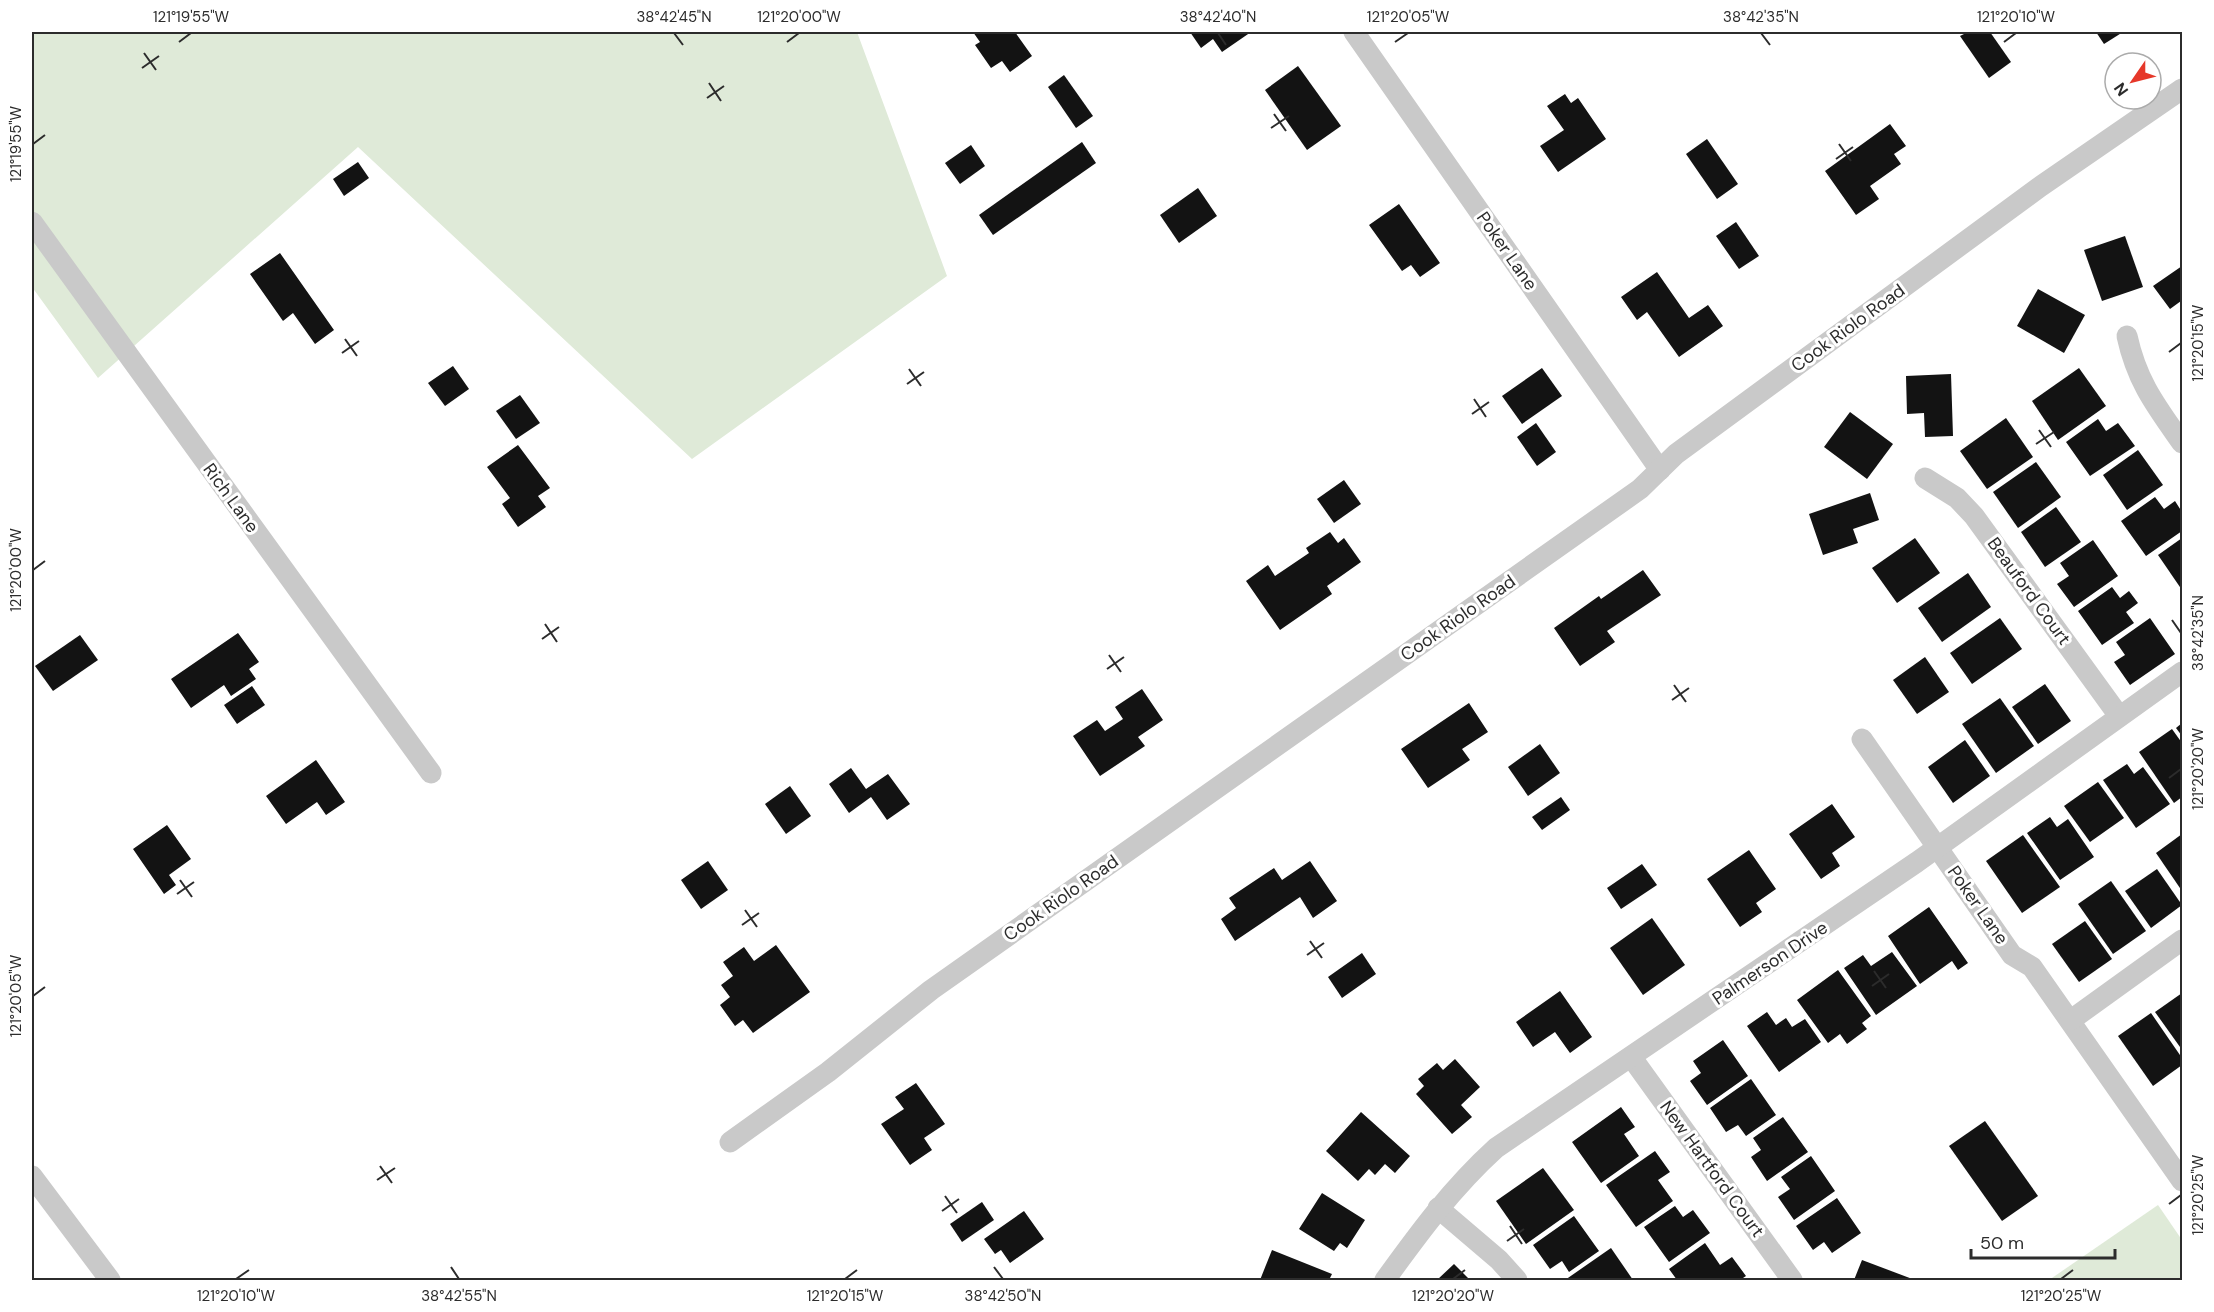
<svg xmlns="http://www.w3.org/2000/svg" width="2214" height="1312" viewBox="0 0 2214 1312" font-family="'DM Sans',sans-serif">
	<style>
		.green { fill: #dfead8 }
		.building { fill: #131313 }
		.lines { fill: none; stroke-linecap: round; stroke-linejoin: round }
		.minor { stroke: #c9c9c9; stroke-width: 21 }
		.ticks { fill: none; stroke: #2c2c2c; stroke-width: 2 }
		.labels { text-anchor: middle; stroke-width: 6; stroke-linejoin: round; paint-order: stroke }
		.street-label { font-size: 18px; fill: #2c2c2c; stroke: #fff }
		.neatline { fill: none; stroke: #2c2c2c; stroke-width: 2 }
		.ticks-label { font-size: 15px; text-anchor: middle; fill: #2c2c2c }
	</style>
	<rect width="100%" height="100%" fill="#fff"/>
	<g class="green">
		<polygon points="32,32 857,32 947,276 692,459 358,147 98,378 32,287"/>
		<polygon points="2158,1205 2182,1240 2182,1280 2049,1280"/>
	</g>
	<g class="building">
		<polygon points="973,32 1015,32 1032,56 1010,72 1002,61 991,68 975,45 980,42"/>
		<polygon points="1190,32 1251,32 1222,52 1213,39 1201,48"/>
		<polygon points="1968,32 1990,32 2011,62 1989,78 1960,36"/>
		<polygon points="2096,32 2123,32 2104,44"/>
		<polygon points="1298,66 1341,126 1307,150 1265,90"/>
		<polygon points="1064,75 1093,116 1076,128 1048,87"/>
		<polygon points="1565,94 1571,103 1578,98 1606,139 1558,172 1540,146 1564,130 1547,106"/>
		<polygon points="1890,124 1906,146 1894,154 1901,164 1870,186 1879,199 1856,215 1825,171"/>
		<polygon points="1707,139 1738,184 1717,199 1686,154"/>
		<polygon points="1082,142 1096,163 993,235 979,215"/>
		<polygon points="971,145 985,166 960,184 945,163"/>
		<polygon points="358,162 369,178 344,196 333,179"/>
		<polygon points="1198,188 1217,216 1179,243 1160,215"/>
		<polygon points="1399,204 1440,263 1420,277 1411,265 1402,271 1369,225"/>
		<polygon points="1736,222 1759,256 1739,269 1716,236"/>
		<polygon points="2125,236 2143,287 2102,301 2084,250"/>
		<polygon points="280,253 334,330 315,344 293,313 283,321 250,274"/>
		<polygon points="2182,266 2182,303 2181,301 2170,309 2153,286"/>
		<polygon points="1657,272 1689,318 1708,305 1723,326 1679,357 1647,312 1637,320 1621,297"/>
		<polygon points="2038,289 2085,315 2064,353 2017,326"/>
		<polygon points="453,366 469,389 445,406 428,383"/>
		<polygon points="1542,368 1562,396 1522,424 1502,396"/>
		<polygon points="2079,368 2106,406 2058,440 2032,401"/>
		<polygon points="1951,374 1953,436 1925,437 1924,413 1907,414 1906,376"/>
		<polygon points="520,395 540,423 516,439 496,411"/>
		<polygon points="1850,412 1893,444 1867,479 1824,447"/>
		<polygon points="2006,418 2033,457 1987,489 1960,451"/>
		<polygon points="2098,419 2106,431 2118,423 2135,446 2090,476 2066,442"/>
		<polygon points="1536,423 1556,452 1537,466 1517,437"/>
		<polygon points="518,445 550,488 538,496 546,507 518,527 502,504 510,498 487,467"/>
		<polygon points="2138,450 2163,485 2127,510 2103,475"/>
		<polygon points="2036,462 2061,497 2018,528 1993,492"/>
		<polygon points="1344,480 1361,504 1334,523 1317,499"/>
		<polygon points="1870,493 1879,520 1853,529 1858,543 1823,555 1809,514"/>
		<polygon points="2155,497 2164,509 2175,501 2182,512 2182,531 2146,556 2121,521"/>
		<polygon points="2056,507 2081,542 2045,567 2021,532"/>
		<polygon points="1330,532 1338,543 1344,538 1361,562 1327,586 1332,594 1280,630 1246,581 1268,565 1275,576 1309,553 1306,548"/>
		<polygon points="1915,538 1940,573 1897,603 1872,568"/>
		<polygon points="2182,538 2182,590 2158,555"/>
		<polygon points="2093,540 2118,576 2074,607 2057,584 2069,576 2060,563"/>
		<polygon points="1643,570 1661,595 1607,631 1615,642 1580,666 1554,628 1599,596 1601,599"/>
		<polygon points="1968,573 1991,607 1942,642 1918,608"/>
		<polygon points="2112,587 2120,598 2129,591 2138,603 2126,612 2134,623 2102,645 2078,611"/>
		<polygon points="2000,618 2022,649 1972,684 1950,653"/>
		<polygon points="2150,618 2175,654 2130,685 2114,662 2125,655 2116,642"/>
		<polygon points="238,633 259,662 249,669 256,679 231,696 224,685 191,708 171,679"/>
		<polygon points="80,635 98,660 53,691 35,666"/>
		<polygon points="1925,657 1949,692 1917,714 1893,680"/>
		<polygon points="2045,684 2071,721 2038,744 2012,707"/>
		<polygon points="252,686 265,705 237,724 224,705"/>
		<polygon points="1142,689 1163,720 1138,737 1145,746 1100,776 1073,736 1097,720 1105,731 1123,719 1115,707"/>
		<polygon points="2000,698 2034,746 1996,773 1962,724"/>
		<polygon points="1469,703 1488,732 1462,749 1470,760 1428,788 1401,749"/>
		<polygon points="2182,723 2182,736 2176,728"/>
		<polygon points="2172,729 2182,743 2182,797 2174,803 2139,752"/>
		<polygon points="1965,740 1990,776 1953,803 1928,767"/>
		<polygon points="1540,744 1560,773 1528,796 1508,767"/>
		<polygon points="316,760 345,802 326,815 317,802 286,824 266,796"/>
		<polygon points="2127,764 2134,774 2143,767 2170,804 2136,828 2103,780"/>
		<polygon points="851,768 866,789 888,774 910,804 887,820 871,797 849,813 829,784"/>
		<polygon points="2098,782 2124,818 2090,842 2064,806"/>
		<polygon points="790,786 811,816 786,834 765,804"/>
		<polygon points="1561,797 1570,810 1542,830 1532,817"/>
		<polygon points="1832,804 1855,837 1832,853 1840,866 1821,879 1789,834"/>
		<polygon points="2050,817 2057,827 2068,819 2094,857 2060,880 2027,833"/>
		<polygon points="167,825 191,859 169,875 176,885 164,894 133,849"/>
		<polygon points="2182,834 2182,891 2156,853"/>
		<polygon points="2023,835 2060,887 2022,913 1986,861"/>
		<polygon points="1749,850 1776,889 1756,903 1762,912 1740,927 1707,879"/>
		<polygon points="708,861 728,890 701,909 681,880"/>
		<polygon points="1310,861 1337,901 1313,918 1300,897 1235,941 1221,919 1236,908 1229,898 1274,868 1282,880"/>
		<polygon points="1642,864 1657,885 1621,909 1607,888"/>
		<polygon points="2157,869 2182,905 2151,928 2125,891"/>
		<polygon points="2111,881 2146,931 2113,954 2078,904"/>
		<polygon points="1929,907 1968,963 1958,970 1952,961 1920,984 1888,936"/>
		<polygon points="1652,918 1685,965 1643,995 1610,948"/>
		<polygon points="2085,921 2112,959 2079,982 2052,944"/>
		<polygon points="776,945 810,992 753,1033 743,1020 735,1026 720,1005 730,997 721,985 733,976 723,962 744,947 754,961"/>
		<polygon points="1892,952 1917,986 1876,1015 1844,968 1863,955 1871,966"/>
		<polygon points="1362,953 1376,974 1342,998 1328,977"/>
		<polygon points="1838,970 1871,1016 1862,1023 1867,1029 1847,1044 1840,1034 1828,1043 1797,1000"/>
		<polygon points="1560,991 1592,1037 1570,1053 1555,1032 1533,1047 1516,1022"/>
		<polygon points="2182,993 2182,1046 2180,1047 2155,1012"/>
		<polygon points="1767,1012 1776,1025 1786,1018 1792,1027 1805,1019 1821,1042 1779,1072 1747,1026"/>
		<polygon points="2151,1013 2182,1058 2182,1065 2153,1086 2118,1036"/>
		<polygon points="1723,1040 1748,1076 1707,1105 1690,1081 1701,1073 1693,1061"/>
		<polygon points="1455,1059 1480,1087 1461,1105 1472,1117 1452,1134 1416,1094 1424,1086 1418,1079 1437,1063 1443,1070"/>
		<polygon points="1751,1079 1776,1115 1746,1136 1738,1125 1726,1132 1710,1108"/>
		<polygon points="916,1083 945,1124 924,1138 932,1150 910,1165 881,1124 904,1109 895,1097"/>
		<polygon points="1621,1107 1635,1127 1624,1134 1639,1156 1601,1183 1572,1142"/>
		<polygon points="1361,1112 1410,1156 1395,1173 1385,1164 1375,1175 1369,1169 1358,1181 1326,1151"/>
		<polygon points="1783,1117 1808,1152 1767,1181 1751,1157 1761,1150 1753,1138"/>
		<polygon points="1985,1121 2038,1196 2002,1221 1949,1146"/>
		<polygon points="1655,1151 1670,1172 1658,1180 1673,1201 1636,1227 1606,1185"/>
		<polygon points="1811,1156 1835,1191 1794,1220 1778,1197 1790,1189 1781,1177"/>
		<polygon points="1543,1168 1574,1210 1526,1244 1496,1201"/>
		<polygon points="1322,1193 1365,1220 1347,1248 1340,1243 1334,1251 1299,1229"/>
		<polygon points="1837,1198 1861,1233 1832,1253 1824,1242 1813,1250 1796,1226"/>
		<polygon points="982,1202 994,1220 962,1242 950,1224"/>
		<polygon points="1675,1206 1683,1217 1693,1210 1710,1233 1669,1262 1644,1227"/>
		<polygon points="1024,1211 1044,1239 1010,1263 1001,1250 995,1254 984,1239"/>
		<polygon points="1574,1216 1599,1251 1569,1272 1562,1261 1550,1269 1533,1245"/>
		<polygon points="1705,1243 1720,1265 1732,1257 1746,1276 1740,1280 1677,1280 1669,1269"/>
		<polygon points="1611,1248 1633,1280 1565,1280"/>
		<polygon points="1272,1250 1332,1274 1329,1280 1260,1280"/>
		<polygon points="1862,1260 1915,1280 1854,1280"/>
		<polygon points="1454,1264 1470,1280 1437,1280"/>
	</g>
	<g class="lines">
		<g class="minor">
			<polyline points="1354,32 1660,470"/>
			<polyline points="32,222 431,773"/>
			<path d="M2127,336C2137,382 2156,406 2182,443"/>
			<polyline points="1925,478 1957,498 1974,516 2119,716"/>
			<polyline points="1862,739 2012,955 2032,967 2182,1181"/>
			<polyline points="2071,1020 2182,940"/>
			<polyline points="1632,1058 1792,1280"/>
			<polyline points="730,1142 828,1072 931,990 1640,489 1676,454 2041,186 2182,89"/>
			<polyline points="32,1176 110,1280"/>
			<polyline points="1438,1208 1499,1260 1517,1280"/>
			<path d="M1385,1280C1419,1233 1452,1188 1496,1148L1917,862L2182,672"/>
		</g>
	</g>
	<path class="ticks" d="M674,33L683,45M1218,33L1226,45M1761,33L1770,45M179,42L191,33M787,42L799,33M1395,42L1408,33M2004,42L2016,33M144,53L156,70M142,68L159,56M709,83L721,101M707,98L724,86M1274,114L1286,131M1271,128L1289,116M33,144L45,135M1839,144L1851,161M1836,159L1853,147M345,339L357,356M2169,352L2181,343M342,353L359,341M909,369L921,386M907,384L924,372M1474,399L1486,417M1472,414L1489,402M2039,430L2051,447M2036,444L2054,432M33,570L45,561M2172,620L2181,633M545,624L557,642M542,639L559,627M1109,655L1121,672M1107,669L1124,657M1674,685L1686,702M1672,700L1689,688M2169,778L2181,769M180,880L192,897M177,894L194,882M745,910L757,927M742,925L759,913M1310,941L1322,958M1307,955L1324,943M1874,971L1886,988M1872,986L1889,974M33,996L45,987M380,1166L392,1183M377,1180L395,1168M945,1196L957,1213M2169,1204L2181,1195M942,1211L959,1199M1510,1226L1522,1244M1507,1241L1524,1229M451,1267L459,1279M994,1267L1003,1279M236,1279L249,1270M845,1279L857,1270M1453,1279L1465,1270M2061,1279L2073,1270"/>
	<g class="labels">
		<g class="street-label">
			<text transform="translate(1507 251) rotate(55)" y="6">Poker Lane</text>
			<text transform="translate(1848 328) rotate(-36)" y="6">Cook Riolo Road</text>
			<text transform="translate(231 498) rotate(54)" y="6">Rich Lane</text>
			<text transform="translate(2029 591) rotate(54)" y="6">Beauford Court</text>
			<text transform="translate(1458 618) rotate(-35)" y="6">Cook Riolo Road</text>
			<text transform="translate(1061 898) rotate(-35)" y="6">Cook Riolo Road</text>
			<text transform="translate(1978 905) rotate(55)" y="6">Poker Lane</text>
			<text transform="translate(1770 963) rotate(-34)" y="6">Palmerson Drive</text>
			<text transform="translate(1712 1169) rotate(54)" y="6">New Hartford Court</text>
		</g>
	</g>
	<rect width="2214" height="1312" fill="none" stroke="#ffffff" stroke-width="66"/>
	<g transform="translate(2133 81) rotate(235)"><circle r="28" fill="#ffffff" stroke="#ababab" stroke-width="1.5"/>
	<path d="M0-4.5L10 22L0 15L-10 22Z" fill="#e6382a"/>
	<text y="-9" font-size="16" font-weight="bold" text-anchor="middle" fill="#2c2c2c">N</text>
	</g>
	<path d="M1971 1249v9h144v-9" fill="none" stroke="#2c2c2c" stroke-width="3"/>
	<text x="1980" y="1249" font-size="18" fill="#2c2c2c" stroke="#ffffff" stroke-width="4.5" paint-order="stroke">50 m</text>
	<rect x="33" y="33" width="2148" height="1246" class="neatline"/>
	<g class="ticks-label">
		<text x="191" y="22">121°19'55"W</text>
		<text x="674" y="22">38°42'45"N</text>
		<text x="799" y="22">121°20'00"W</text>
		<text x="1218" y="22">38°42'40"N</text>
		<text x="1408" y="22">121°20'05"W</text>
		<text x="1761" y="22">38°42'35"N</text>
		<text x="2016" y="22">121°20'10"W</text>
		<text transform="translate(16 144) rotate(-90)" y="5">121°19'55"W</text>
		<text transform="translate(2198 343) rotate(-90)" y="5">121°20'15"W</text>
		<text transform="translate(16 570) rotate(-90)" y="5">121°20'00"W</text>
		<text transform="translate(2198 633) rotate(-90)" y="5">38°42'35"N</text>
		<text transform="translate(2198 769) rotate(-90)" y="5">121°20'20"W</text>
		<text transform="translate(16 996) rotate(-90)" y="5">121°20'05"W</text>
		<text transform="translate(2198 1195) rotate(-90)" y="5">121°20'25"W</text>
		<text x="236" y="1301">121°20'10"W</text>
		<text x="459" y="1301">38°42'55"N</text>
		<text x="845" y="1301">121°20'15"W</text>
		<text x="1003" y="1301">38°42'50"N</text>
		<text x="1453" y="1301">121°20'20"W</text>
		<text x="2061" y="1301">121°20'25"W</text>
	</g>
</svg>
